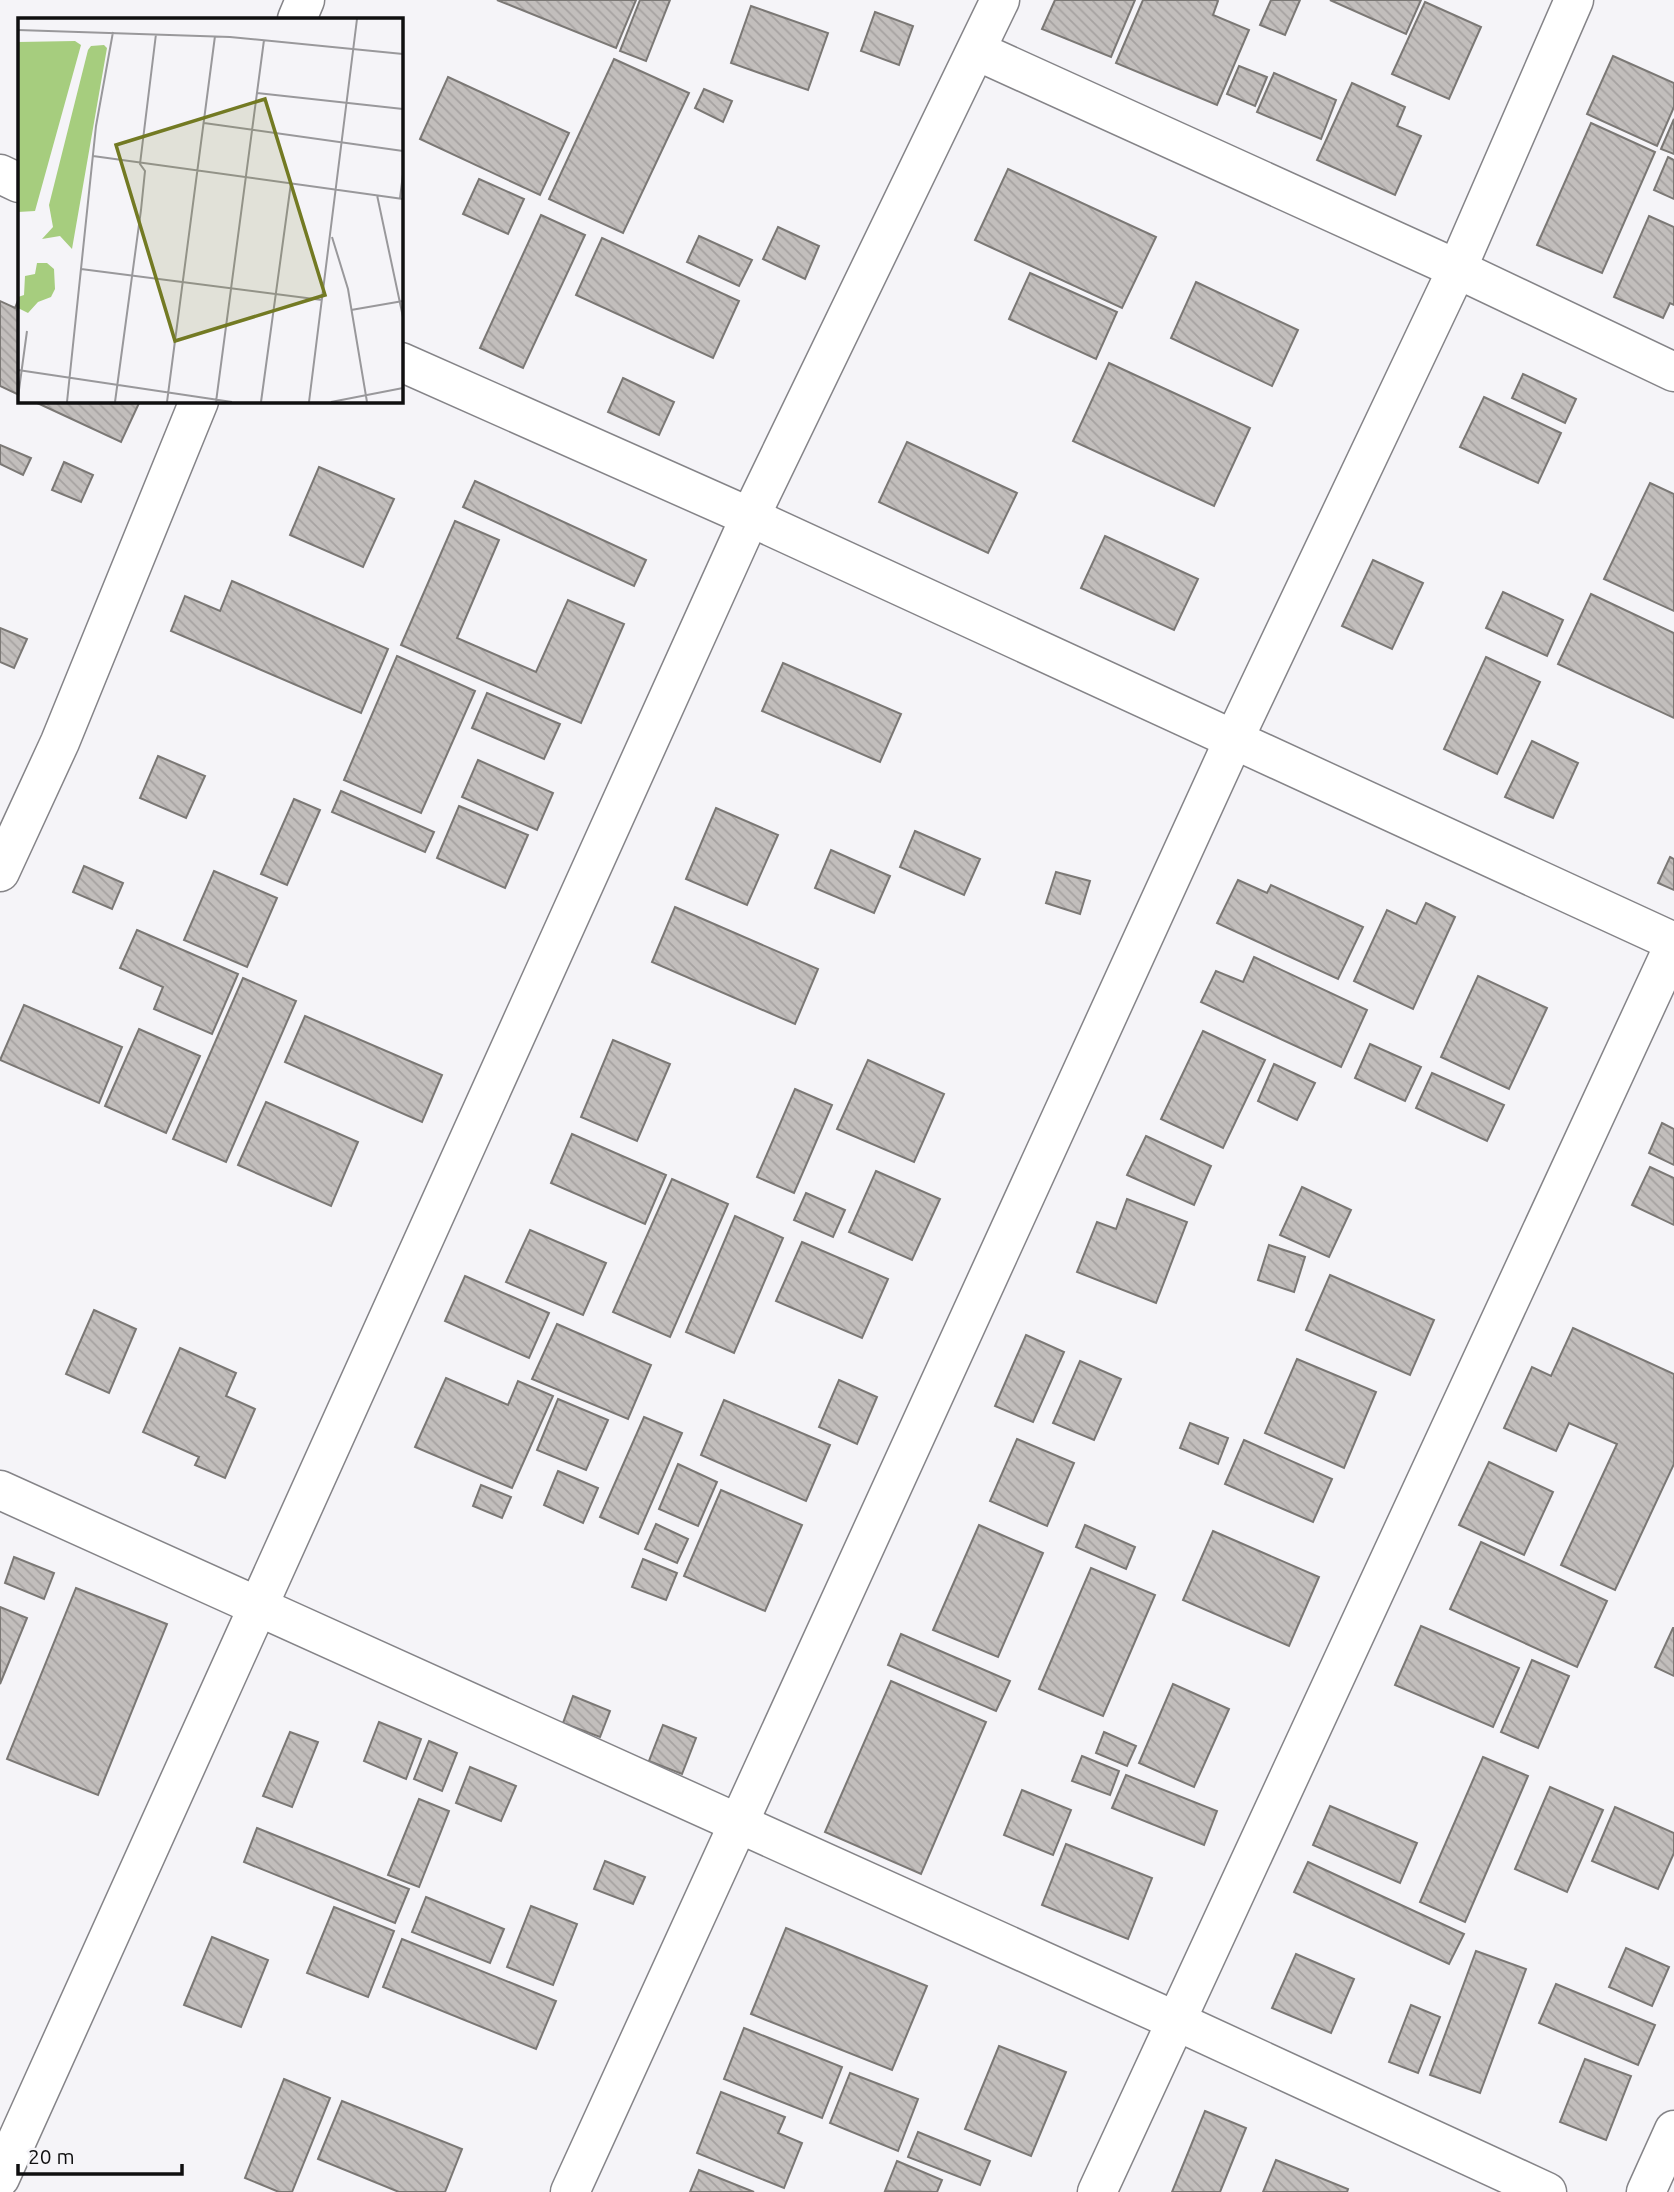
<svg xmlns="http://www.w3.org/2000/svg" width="1674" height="2192" viewBox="0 0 1674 2192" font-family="Ubuntu,sans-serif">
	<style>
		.building { fill: url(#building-back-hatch); stroke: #7b7875; stroke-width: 2 }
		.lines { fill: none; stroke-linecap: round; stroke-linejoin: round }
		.street-casing { stroke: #858488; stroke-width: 41 }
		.secondary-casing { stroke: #858488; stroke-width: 41 }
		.street { stroke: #fff; stroke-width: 38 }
		.secondary { stroke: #fff; stroke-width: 38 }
		.inset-road { fill: none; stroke: #99989b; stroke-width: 2 }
		.view { fill: #737a23; fill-opacity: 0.15; stroke: #737a23; stroke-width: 3.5 }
		.inset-edge { fill: none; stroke: #0f0f10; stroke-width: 3.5 }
	</style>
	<defs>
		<pattern id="building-back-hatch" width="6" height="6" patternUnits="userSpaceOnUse" patternTransform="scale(1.75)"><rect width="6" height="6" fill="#c2bebc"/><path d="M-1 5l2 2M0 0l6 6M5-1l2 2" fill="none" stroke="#a6a2a1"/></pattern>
	</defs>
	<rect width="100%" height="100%" fill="#f5f4f8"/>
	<g class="building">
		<polygon points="497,0 636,0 616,48"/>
		<polygon points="640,0 670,0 646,61 620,51"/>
		<polygon points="1055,0 1135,0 1111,57 1042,29"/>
		<polygon points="1143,0 1216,0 1218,1 1213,15 1249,30 1217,105 1116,63"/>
		<polygon points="1271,0 1300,0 1285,35 1260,25"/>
		<polygon points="1330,0 1421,0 1406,34"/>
		<polygon points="1425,2 1481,27 1449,99 1392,74"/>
		<polygon points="751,6 828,33 808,90 731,63"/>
		<polygon points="875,12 913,26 899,65 861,51"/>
		<polygon points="1613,56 1674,83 1674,107 1657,146 1587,114"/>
		<polygon points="614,59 689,93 623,233 549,199"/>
		<polygon points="1239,66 1267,77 1255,106 1227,94"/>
		<polygon points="1274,73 1336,100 1321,139 1257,112"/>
		<polygon points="448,77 569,133 540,195 420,139"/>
		<polygon points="1352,83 1405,107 1397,126 1421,136 1395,195 1317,160"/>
		<polygon points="704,89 732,101 723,122 695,108"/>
		<polygon points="1674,119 1674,154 1661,149"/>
		<polygon points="1591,123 1655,152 1602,273 1537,245"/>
		<polygon points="1668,157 1674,160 1674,199 1654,190"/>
		<polygon points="1008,169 1156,237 1122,308 975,240"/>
		<polygon points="479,179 524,199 508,234 463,214"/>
		<polygon points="541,215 585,235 523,368 480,348"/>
		<polygon points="1649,216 1674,227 1674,305 1670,303 1663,318 1614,297"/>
		<polygon points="778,227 819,246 805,279 763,259"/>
		<polygon points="699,236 752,260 739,286 687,262"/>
		<polygon points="602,238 739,301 713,358 576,295"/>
		<polygon points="1030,273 1117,312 1096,359 1009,319"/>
		<polygon points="1196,282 1298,330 1272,386 1171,338"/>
		<polygon points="19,298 19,395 0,386 0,301 15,308"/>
		<polygon points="1109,363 1250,428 1214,506 1073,441"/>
		<polygon points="1523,374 1576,399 1565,423 1512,398"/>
		<polygon points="623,378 674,402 659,435 608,412"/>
		<polygon points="1484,397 1561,433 1538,483 1460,447"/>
		<polygon points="33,401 140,401 121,442"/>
		<polygon points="907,442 1017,493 988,553 879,502"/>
		<polygon points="0,445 31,458 23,475 0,464"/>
		<polygon points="64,462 93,475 81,502 52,490"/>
		<polygon points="319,467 394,499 363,567 290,535"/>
		<polygon points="475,481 646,560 634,586 463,507"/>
		<polygon points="1650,483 1674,494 1674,611 1604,579"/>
		<polygon points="455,521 499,540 457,638 536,672 568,600 624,624 581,723 401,645"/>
		<polygon points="1105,536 1198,579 1174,630 1081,588"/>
		<polygon points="1373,560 1423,583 1392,649 1342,626"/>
		<polygon points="232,581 388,649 361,713 171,631 185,596 220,611"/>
		<polygon points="1503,592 1563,620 1547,656 1486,628"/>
		<polygon points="1591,594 1674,633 1674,718 1558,664"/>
		<polygon points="0,628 27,639 14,668 0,662"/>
		<polygon points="397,656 475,691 421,813 344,780"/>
		<polygon points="1486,657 1540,682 1497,774 1444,749"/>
		<polygon points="783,663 901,714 880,762 762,711"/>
		<polygon points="487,693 560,724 544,759 472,728"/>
		<polygon points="1532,741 1578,763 1553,818 1505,797"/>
		<polygon points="158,756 205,776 186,818 140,798"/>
		<polygon points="478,760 553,793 537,830 462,797"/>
		<polygon points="341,791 434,832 425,852 332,812"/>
		<polygon points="294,799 320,810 287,885 261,874"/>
		<polygon points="459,806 528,835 505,888 437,858"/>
		<polygon points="716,808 778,835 747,905 686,879"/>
		<polygon points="915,831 980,859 964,895 900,867"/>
		<polygon points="831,850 890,876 874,913 815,888"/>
		<polygon points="1670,857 1674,859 1674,890 1658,883"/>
		<polygon points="84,866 123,883 112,909 73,892"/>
		<polygon points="214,871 277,898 247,967 184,940"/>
		<polygon points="1056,872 1090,881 1080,914 1046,903"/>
		<polygon points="1238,880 1267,893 1271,885 1363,927 1338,979 1217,923"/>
		<polygon points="1426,903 1455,917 1413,1009 1354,981 1387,910 1416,924"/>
		<polygon points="675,907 818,969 795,1024 652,962"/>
		<polygon points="137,930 238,974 212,1034 154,1009 163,987 120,968"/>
		<polygon points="1254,957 1367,1010 1341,1067 1201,1002 1216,971 1243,982"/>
		<polygon points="1478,976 1547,1008 1509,1089 1441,1057"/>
		<polygon points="243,978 296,1001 226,1162 173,1139"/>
		<polygon points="24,1005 122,1047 99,1103 0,1060"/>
		<polygon points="305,1016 442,1075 422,1122 285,1062"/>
		<polygon points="139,1029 200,1056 166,1133 105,1106"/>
		<polygon points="1203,1031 1265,1060 1223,1148 1161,1119"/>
		<polygon points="613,1040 670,1064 637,1141 581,1117"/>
		<polygon points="1370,1044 1421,1067 1405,1101 1355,1078"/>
		<polygon points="868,1060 944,1094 914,1162 837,1129"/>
		<polygon points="1274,1064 1315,1083 1297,1120 1258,1101"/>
		<polygon points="1432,1073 1504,1105 1487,1141 1416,1108"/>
		<polygon points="795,1089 832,1105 794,1193 757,1177"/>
		<polygon points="266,1102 358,1142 331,1206 238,1165"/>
		<polygon points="1662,1123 1674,1129 1674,1165 1649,1153"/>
		<polygon points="572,1134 666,1175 645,1224 551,1183"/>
		<polygon points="1146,1136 1211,1166 1194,1205 1127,1175"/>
		<polygon points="1650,1167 1674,1178 1674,1225 1632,1205"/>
		<polygon points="876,1171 940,1199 912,1260 849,1232"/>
		<polygon points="672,1179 728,1204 670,1337 613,1312"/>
		<polygon points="1302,1187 1351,1210 1329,1257 1280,1235"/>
		<polygon points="806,1193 845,1210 833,1237 794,1220"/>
		<polygon points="1127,1199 1187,1222 1156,1303 1077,1272 1097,1222 1116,1229"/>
		<polygon points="735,1216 783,1238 734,1353 686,1332"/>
		<polygon points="530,1230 606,1263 583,1315 506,1282"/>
		<polygon points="802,1242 888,1279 862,1338 776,1301"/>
		<polygon points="1269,1245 1305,1257 1294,1292 1258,1280"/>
		<polygon points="1330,1275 1434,1320 1410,1375 1306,1330"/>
		<polygon points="465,1276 549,1313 529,1358 445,1321"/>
		<polygon points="94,1310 136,1329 109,1393 66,1374"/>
		<polygon points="557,1324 651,1365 628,1419 532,1379"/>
		<polygon points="1573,1328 1674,1374 1674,1464 1615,1590 1561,1565 1617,1444 1569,1423 1556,1451 1504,1428 1532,1367 1551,1376"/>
		<polygon points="1026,1335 1064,1352 1033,1422 995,1406"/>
		<polygon points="180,1348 236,1373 226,1396 255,1409 225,1478 195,1465 199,1457 143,1432"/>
		<polygon points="1297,1359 1376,1392 1344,1468 1265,1433"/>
		<polygon points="1080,1361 1121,1379 1094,1440 1053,1423"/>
		<polygon points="446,1378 508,1405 518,1381 553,1396 512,1488 415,1447"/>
		<polygon points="839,1380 877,1397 857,1444 819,1427"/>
		<polygon points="558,1399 608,1420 586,1470 537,1450"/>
		<polygon points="724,1400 830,1445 806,1501 701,1455"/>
		<polygon points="644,1417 682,1433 638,1534 600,1517"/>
		<polygon points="1190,1423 1228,1438 1218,1464 1180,1448"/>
		<polygon points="1017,1439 1074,1463 1047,1526 990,1501"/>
		<polygon points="1244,1440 1332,1479 1313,1522 1225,1484"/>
		<polygon points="1489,1462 1553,1492 1524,1555 1459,1525"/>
		<polygon points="678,1464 717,1482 698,1526 659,1509"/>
		<polygon points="558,1471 598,1488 583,1523 544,1505"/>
		<polygon points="481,1485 511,1497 502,1518 473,1506"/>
		<polygon points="721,1490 802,1525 765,1611 684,1576"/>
		<polygon points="656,1524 688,1539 677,1563 645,1549"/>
		<polygon points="979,1525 1043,1553 998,1657 933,1630"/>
		<polygon points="1085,1525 1135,1547 1126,1569 1076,1547"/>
		<polygon points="1213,1531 1319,1577 1289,1646 1183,1600"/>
		<polygon points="1481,1542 1607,1601 1577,1667 1450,1609"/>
		<polygon points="14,1557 54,1573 44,1599 5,1583"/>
		<polygon points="643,1559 677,1573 666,1600 632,1587"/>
		<polygon points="1091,1568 1155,1595 1103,1716 1039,1689"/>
		<polygon points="76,1588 167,1624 98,1795 7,1759"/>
		<polygon points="0,1607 27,1618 0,1684"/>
		<polygon points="1421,1626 1519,1668 1493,1727 1395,1685"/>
		<polygon points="1673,1628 1674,1628 1674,1676 1655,1667"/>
		<polygon points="901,1634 1010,1681 996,1711 888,1665"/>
		<polygon points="1532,1660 1569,1676 1538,1748 1501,1732"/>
		<polygon points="891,1681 986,1722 921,1874 825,1832"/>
		<polygon points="1173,1684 1229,1709 1194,1787 1139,1763"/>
		<polygon points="573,1696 610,1711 600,1737 563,1723"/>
		<polygon points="379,1722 421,1739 406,1779 364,1761"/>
		<polygon points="663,1725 696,1738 682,1774 649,1761"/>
		<polygon points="290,1732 318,1742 292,1807 263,1796"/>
		<polygon points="1104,1732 1136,1746 1127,1766 1096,1753"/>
		<polygon points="429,1741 457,1753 442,1791 414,1779"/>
		<polygon points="1082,1756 1119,1771 1110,1795 1072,1781"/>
		<polygon points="1483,1757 1528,1776 1465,1922 1420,1902"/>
		<polygon points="470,1767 516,1786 501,1821 456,1803"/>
		<polygon points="1126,1775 1217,1811 1204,1845 1112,1808"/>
		<polygon points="1550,1787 1603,1810 1567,1892 1515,1869"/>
		<polygon points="1022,1790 1071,1810 1053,1855 1004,1835"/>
		<polygon points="419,1799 449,1811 419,1887 388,1875"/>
		<polygon points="1330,1806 1417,1843 1400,1883 1313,1845"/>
		<polygon points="1615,1807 1674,1833 1674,1853 1658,1889 1592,1861"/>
		<polygon points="257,1828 409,1889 395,1923 244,1862"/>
		<polygon points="1066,1844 1152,1878 1128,1939 1042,1905"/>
		<polygon points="605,1861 645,1877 633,1904 594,1889"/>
		<polygon points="1308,1862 1464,1934 1449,1964 1294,1892"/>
		<polygon points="426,1897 504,1929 490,1963 412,1932"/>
		<polygon points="531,1906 577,1924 553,1985 507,1967"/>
		<polygon points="334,1907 394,1931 368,1997 307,1973"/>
		<polygon points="786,1928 927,1986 892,2070 751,2014"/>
		<polygon points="212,1937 268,1960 241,2027 184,2005"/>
		<polygon points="402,1939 556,2001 536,2049 383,1987"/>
		<polygon points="1626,1948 1669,1967 1652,2006 1609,1987"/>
		<polygon points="1476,1951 1526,1969 1480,2093 1430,2075"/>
		<polygon points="1296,1954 1354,1979 1331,2033 1272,2008"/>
		<polygon points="1556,1984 1655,2025 1638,2065 1539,2023"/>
		<polygon points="1411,2005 1440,2017 1418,2073 1389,2062"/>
		<polygon points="744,2028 842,2067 822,2118 724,2079"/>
		<polygon points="999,2046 1066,2072 1031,2156 965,2129"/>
		<polygon points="1585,2059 1631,2076 1606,2140 1560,2122"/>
		<polygon points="850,2073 918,2099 898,2151 830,2123"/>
		<polygon points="284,2079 330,2098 292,2192 279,2192 245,2178"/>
		<polygon points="721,2092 785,2117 778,2133 802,2143 784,2188 697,2153"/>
		<polygon points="342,2101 462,2149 445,2192 399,2192 318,2159"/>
		<polygon points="1205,2111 1246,2128 1220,2192 1172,2192"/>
		<polygon points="918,2132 990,2161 980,2185 908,2157"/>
		<polygon points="1276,2160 1348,2189 1347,2192 1263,2192"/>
		<polygon points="897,2161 942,2180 937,2192 885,2191"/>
		<polygon points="699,2170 754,2192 690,2192"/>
	</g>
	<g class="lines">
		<g class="street-casing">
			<g id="street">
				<polyline points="297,19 305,0"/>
				<polyline points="977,51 1457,269 1674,372"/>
				<polyline points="0,174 19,183"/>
				<polyline points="401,362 750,517 1674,942"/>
				<polyline points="0,872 60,742 199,401"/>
				<polyline points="0,1490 1176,2021 1547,2192"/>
				<polyline points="0,2178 750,517 1000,0"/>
				<polyline points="570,2192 1234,739 1457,269 1574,0"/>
				<polyline points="1097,2192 1674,945"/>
			</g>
		</g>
		<g class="secondary-casing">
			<polyline id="secondary" points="1646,2192 1674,2130"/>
		</g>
		<use href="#street" class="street"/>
		<use href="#secondary" class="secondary"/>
	</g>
	<g transform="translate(18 18)">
		<rect width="385" height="385" fill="#f5f4f8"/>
		<path d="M57,23L63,27L17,193L0,194V24ZM86,27L89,30L54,231L42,218L24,221L35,209L31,187L70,32L73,28ZM19,245H29L36,251L37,271L33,279L20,284L10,295L0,290V279L6,277L7,258L17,256Z" fill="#a6cd7e"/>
		<path class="inset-road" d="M0,12L212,19L385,36M239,75L385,91M186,105L385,133M75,138L385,181M359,177L385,299M382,180L385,156M314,219L330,271L349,384M63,251L304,282M333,292L385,283M0,352L214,384M0,379L9,313M49,384L78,108L95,14M97,384L123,192L127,153L122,146L138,16M149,384L197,18M198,384L246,22M243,384L273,165M291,384L339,1M313,384L385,370"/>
		<path class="view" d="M247,81L307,277L157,323L98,127Z"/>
		<rect width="385" height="385" class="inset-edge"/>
	</g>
	<path d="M18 2164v10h164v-10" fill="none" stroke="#0f0f10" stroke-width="3.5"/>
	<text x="28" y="2164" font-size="21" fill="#0f0f10" stroke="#f5f4f8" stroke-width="5" paint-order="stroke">20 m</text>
</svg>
